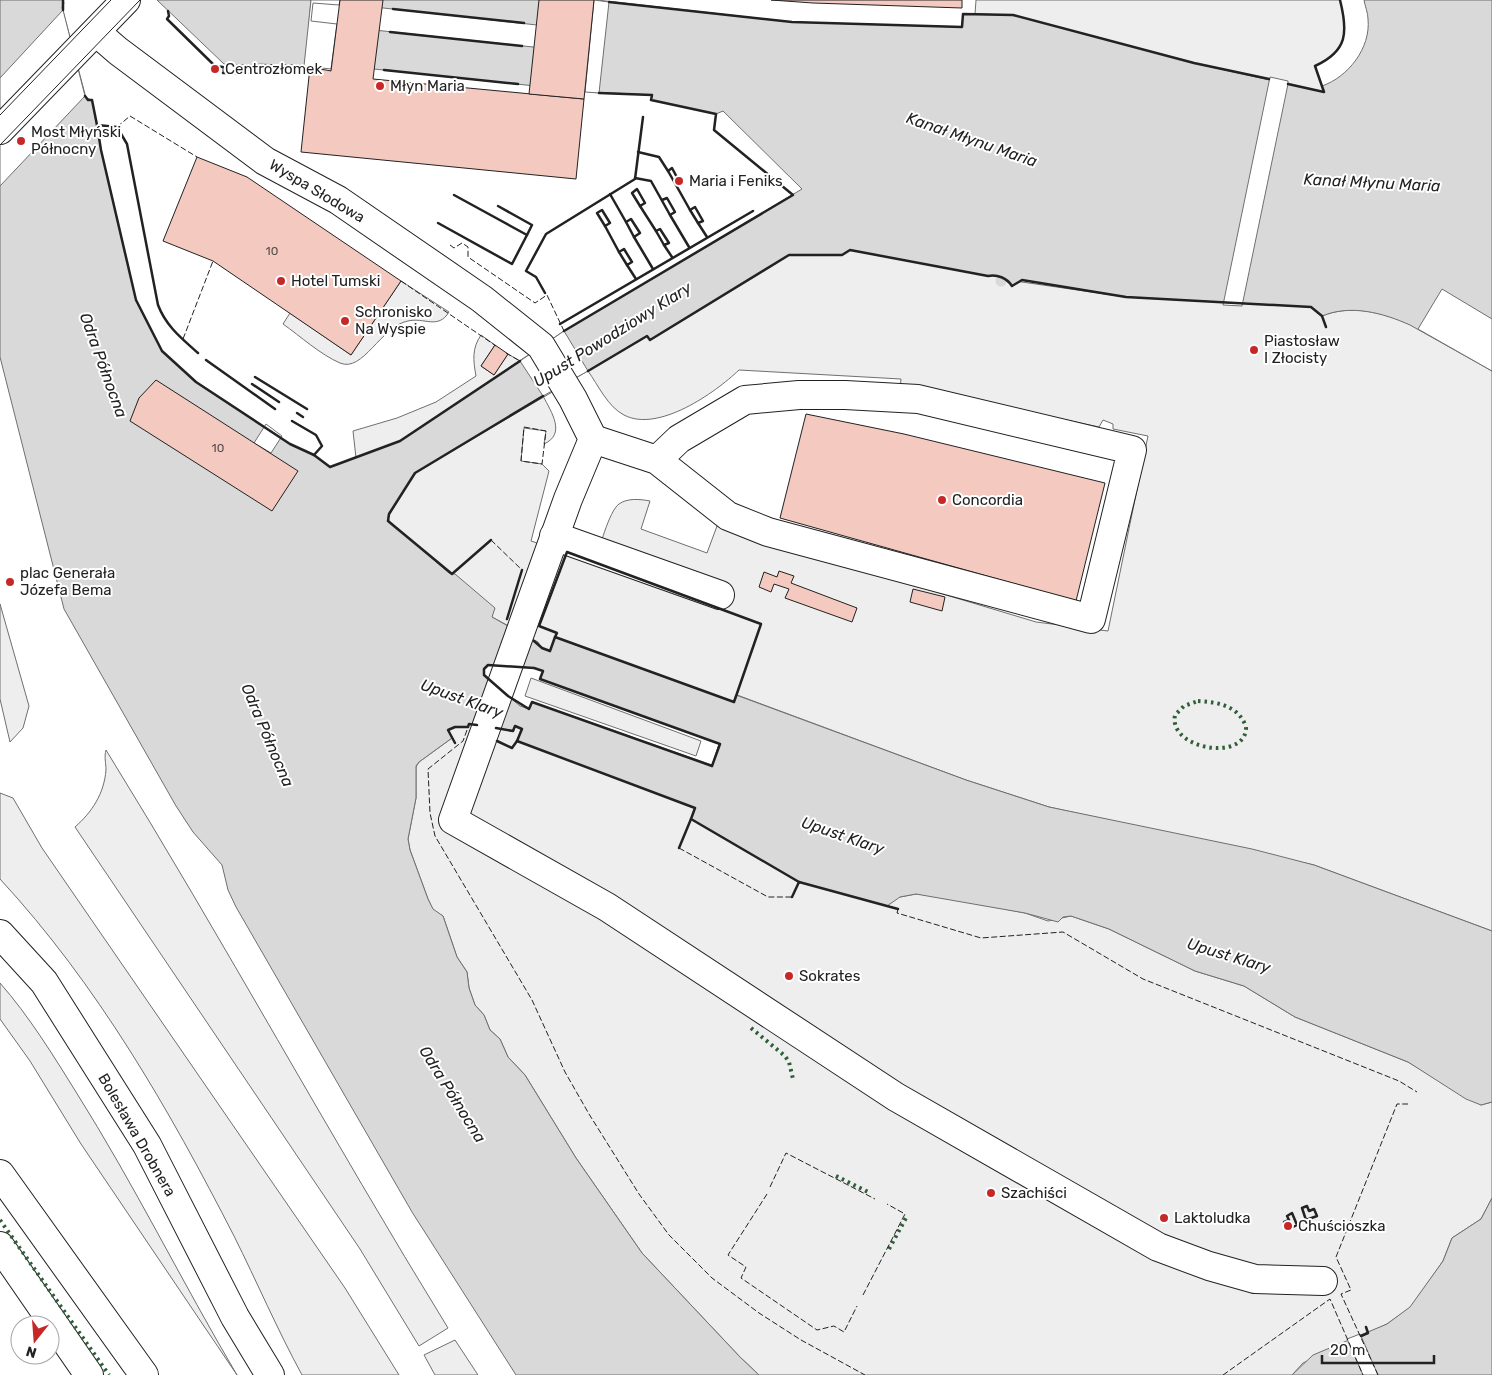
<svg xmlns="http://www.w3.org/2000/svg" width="1492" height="1375" viewBox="0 0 1492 1375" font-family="Rubik,sans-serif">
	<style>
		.green { fill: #eee; stroke: #6f6f6f }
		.water { fill: #d9d9d9; stroke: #6f6f6f; fill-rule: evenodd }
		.pier { fill: #fff; stroke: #6f6f6f }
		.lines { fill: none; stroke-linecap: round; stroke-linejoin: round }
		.stream { stroke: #d9d9d9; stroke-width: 11 }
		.building { fill: #f3c9c0; stroke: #222 }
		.minor-casing { stroke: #222; stroke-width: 30 }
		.minor { stroke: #fff; stroke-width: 28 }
		.tram { stroke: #222; stroke-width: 1 }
		.hedge { stroke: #2f5e38; stroke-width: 4; stroke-dasharray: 2.5 4; stroke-linecap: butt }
		.fence { stroke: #222; stroke-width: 1; stroke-dasharray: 6 2.5; stroke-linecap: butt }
		.wall { stroke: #222; stroke-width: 2.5 }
		.poi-dot { fill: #c62828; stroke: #fff; stroke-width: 2 }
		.labels { text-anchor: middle; stroke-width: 4; stroke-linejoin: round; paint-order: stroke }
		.number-label { font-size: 12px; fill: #564c4a }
		.poi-label { font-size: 15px; fill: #222; stroke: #fff; text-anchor: start }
		.street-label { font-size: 15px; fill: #222; stroke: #fff }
		.water-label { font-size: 16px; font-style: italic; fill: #222; stroke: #fff }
	</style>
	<rect width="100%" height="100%" fill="#fff"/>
	<g class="green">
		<path d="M976,0H1340C1348,32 1348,50 1315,66L1324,92L1194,63L1013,15L975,14Z"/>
		<path d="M850,250L988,276L994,274L1008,280L1126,297L1311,307L1322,316C1378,293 1446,344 1492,371V931L1314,865L1049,807L966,780L737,695L734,702L555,638L550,651L542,648L538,642L492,617L452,574L388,521L389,514L415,473L543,396C552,413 566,434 544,444L546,431L524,428L521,461L542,464L549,471L531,541L595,562C599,550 609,511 619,504C627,498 640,499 650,501L641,529L707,553L717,526L1036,622L1108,631L1148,436L1113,429V424L1103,420L1099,427L926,390L900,389L901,379L739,370C715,393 658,433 624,415C608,407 598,385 588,371L647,336L650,340L789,255H842Z"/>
		<path d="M401,281L449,312C438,330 424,317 408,321C381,326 363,373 340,363C321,355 300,336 283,324L290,313L351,355Z"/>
		<path d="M481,335L495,345L481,366L494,375L508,354L520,361L400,441L356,458L353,431L397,418L436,402L476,376C473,360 472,348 481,335Z"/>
		<polygon points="0,604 29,706 23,728 10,742 0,699"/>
		<polygon points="531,678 701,741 696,756 525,696"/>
		<polygon points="469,724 513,730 515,726 522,729 518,741 695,808 691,819 900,897 916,894 938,896 1025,913 1048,921 1071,916 1109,929 1195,971 1244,986 1295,1017 1408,1062 1481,1105 1492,1102 1492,1198 1481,1219 1452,1238 1443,1261 1411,1307 1387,1324 1303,1363 1292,1375 759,1375 740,1357 642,1253 576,1158 525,1075 508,1057 500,1039 490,1030 484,1015 475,1005 469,988 467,972 457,957 443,916 433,910 428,899 410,850 408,839 416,798 416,767 419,762 452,738 448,730 455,727 468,727"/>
		<path d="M106,750C224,941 331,1138 448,1328L419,1346L360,1249L75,827C92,812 104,794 106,770C106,763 104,757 106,750Z"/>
		<path d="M0,793L13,798L42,848L345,1288L399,1375H302C277,1329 257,1282 234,1236C169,1109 97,984 0,879Z"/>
		<path d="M0,983C29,1016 53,1055 76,1092C134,1184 182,1282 237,1375L81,1144L30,1061L0,1019Z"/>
		<polygon points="455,1340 478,1375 435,1375 424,1355"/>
	</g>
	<g class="water">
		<path d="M0,0H63L64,3L62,7L86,98L92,100L101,150L136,300L162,351L196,382L290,444L314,455L330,467L400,441L564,331L802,189L723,111L716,114L651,100L652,95L592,92L374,69L224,64L157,0H597L792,22L962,27L963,14L1013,15L1194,63L1323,92L1322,86C1348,77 1371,48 1368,19C1368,13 1365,6 1364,0H1492V371L1410,325C1383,313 1351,304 1322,316L1311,307L1126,297L1022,280L1012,286C1007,278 997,274 988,276L850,250L842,255H789L650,340L647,336L415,473L388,517L389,521L449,573L455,574L495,608L492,617L538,643L542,648L550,651L555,637L733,702L736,695L966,780L1049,807L1252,849L1314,865L1492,931V1102L1481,1105L1466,1099L1408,1062L1295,1017L1244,986L1195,971L1109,929L1071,916L1063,917L1058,922L1025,913L916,894L900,897L887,906L799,882L691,819L695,808L517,741L521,729L515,726L513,731L469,724L468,727H455L448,730L452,738L419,762L416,766V798L408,839L410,850L428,899L433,909L443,916L457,957L467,972L469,988L475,1005L484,1015L490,1030L500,1039L508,1057L525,1075L576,1158L642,1253L740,1357L759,1375H516L412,1212L236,907L228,890L222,865L193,832L176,806L64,609L0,357ZM311,0L591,31L589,53L309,23ZM488,665L534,668L543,671L540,679L719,744L712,765L532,702L529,709L520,706L508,696L484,674V669Z"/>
		<polygon points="1492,1198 1492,1375 1292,1375 1313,1355 1387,1324 1410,1307 1443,1261 1452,1238 1481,1219"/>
	</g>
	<g class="pier">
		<polygon points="311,0 340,0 339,5 313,3 311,21 337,24 331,69 304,66"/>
		<polygon points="594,0 609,2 599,93 585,92"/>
		<polygon points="63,10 85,96 0,186 0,78"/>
		<polygon points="1270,77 1288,81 1288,84 1242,306 1223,305"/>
		<polygon points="1442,289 1492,319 1492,371 1418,329"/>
		<polygon points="564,331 588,371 543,396 520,361"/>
		<polygon points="266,424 282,436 271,453 254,443"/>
		<polygon points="1360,1334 1361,1336 1378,1375 1363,1375 1348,1341 1347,1339"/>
	</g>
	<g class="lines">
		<polyline class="stream" points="1001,281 1002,278"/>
	</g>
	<g class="building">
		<polygon points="340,0 383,0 373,79 584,99 576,179 301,152 310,67 331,71"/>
		<polygon points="539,0 594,0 584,99 529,94"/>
		<polygon points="771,0 962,0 962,8 813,3"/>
		<polygon points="197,157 247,177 401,281 351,355 213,261 163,241"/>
		<polygon points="495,345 508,354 494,375 481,366"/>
		<polygon points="156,380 298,471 272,511 130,421 139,398"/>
		<polygon points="806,414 904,434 1105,483 1076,601 780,518"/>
		<polygon points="779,571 794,576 791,583 857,608 852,622 785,598 789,589 774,584 771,592 759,587 764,572 777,577"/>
		<polygon points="913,589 945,597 942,611 910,602"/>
	</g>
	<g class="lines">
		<g class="minor-casing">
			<g id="minor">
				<polyline points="96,32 118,51 265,161 338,200 482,299 541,346 573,399 593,439 568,499 453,820 607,907 896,1097 1158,1247 1209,1266 1255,1279 1323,1281"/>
				<polyline points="0,130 126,0"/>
				<polyline points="593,439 657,460 679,439 745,400 799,395 845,395 918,399 1132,450 1091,619 768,532 728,516 657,460"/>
				<polyline points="554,536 720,595"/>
				<polyline points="0,934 44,982 147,1145 235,1317 270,1375"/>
				<polyline points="0,1174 144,1375"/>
				<polyline points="0,1246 89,1375"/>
			</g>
		</g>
		<use href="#minor" class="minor"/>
		<g class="tram">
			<polyline points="0,115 111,0"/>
			<polyline points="0,145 140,0"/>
		</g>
		<g class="hedge">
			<path d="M1198,701C1218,702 1239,706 1246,727C1247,762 1168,750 1175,715L1184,706Z"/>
			<polyline points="751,1028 785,1056 789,1062 793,1079"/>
			<polyline points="836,1176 870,1193"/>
			<polyline points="0,1220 109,1375"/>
			<polyline points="889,1249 907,1216"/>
		</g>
		<g class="fence">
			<polyline points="223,67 223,73"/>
			<polyline points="117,127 130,116 197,157"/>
			<polyline points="450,245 454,248 462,243 468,247 468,257 535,303 547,295 564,331"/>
			<polyline points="401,281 496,346"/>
			<polyline points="183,339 213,261"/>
			<polyline points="506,353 520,361"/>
			<polygon points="524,427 546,431 542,464 521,461"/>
			<polyline points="491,540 522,570"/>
			<polyline points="467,730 463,741 428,769 430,813 435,836 532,1000 565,1072 589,1114 639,1194 669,1235 712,1278 759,1313 801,1340 865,1375"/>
			<polyline points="679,848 768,897 792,897"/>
			<polyline points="898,909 897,913 981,938 1063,932 1143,979 1399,1081 1417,1092"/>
			<polyline points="770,1187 786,1153 875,1199"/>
			<polyline points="767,1194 728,1255 746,1267 741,1278 817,1330 834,1326 844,1332 857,1306"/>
			<polyline points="863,1295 905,1214 887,1204"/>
			<polyline points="1223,1375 1330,1299 1363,1375"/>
			<polyline points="1378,1375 1341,1294 1351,1290 1336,1257 1397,1104 1408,1104"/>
		</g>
		<g class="wall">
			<polyline points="63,0 63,10"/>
			<polyline points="609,2 792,22 962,27 963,14 1013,15 1194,63 1269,79"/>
			<polyline points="393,9 524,23"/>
			<polyline points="168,11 169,16 167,19 215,66 223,67"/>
			<polyline points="390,32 522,46"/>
			<polyline points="384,70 518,84"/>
			<polyline points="223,73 259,73 259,65 304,66"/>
			<path d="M1288,84L1324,92L1315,66C1348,51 1348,32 1340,0"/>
			<path d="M85,96L88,100H92L97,125L117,127L127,144L158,305C166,326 181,338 198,353"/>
			<polyline points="97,125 101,150 136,300 162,351 196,382 290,444 314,455"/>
			<polyline points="638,152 659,157 668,171"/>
			<polygon points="672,168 680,183 676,185 668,171"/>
			<polyline points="635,178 651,181 670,215 675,212 667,198 662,200"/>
			<polyline points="676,185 690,210"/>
			<polygon points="637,189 645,203 640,206 632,193"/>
			<polyline points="610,194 626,222"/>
			<polyline points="498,206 532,225 527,235"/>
			<polyline points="640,206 656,231"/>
			<polygon points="695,207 703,221 698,223 690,210"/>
			<polygon points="602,210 610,223 605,226 597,213"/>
			<polyline points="670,215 689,247"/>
			<polygon points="631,219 640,233 634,237 626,222"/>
			<polyline points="438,223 512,264 527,235 454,195"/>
			<polyline points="698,223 707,237"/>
			<polyline points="605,226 619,252"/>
			<polygon points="660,229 669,243 664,245 656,231"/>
			<polyline points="634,237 653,269"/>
			<polyline points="664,245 672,257"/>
			<polygon points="624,249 632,262 627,265 619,252"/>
			<polyline points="627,265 636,279"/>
			<polyline points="545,293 536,277 526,271 546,234 635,179 643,117"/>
			<polyline points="560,324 753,211"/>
			<polyline points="564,331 793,195 714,130 716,114 651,100 652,95 599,93"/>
			<polyline points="206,360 275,409"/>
			<path d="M588,371L647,336L650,340L789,255H842L850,250L988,276C997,274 1007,278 1012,286L1022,280L1126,297L1311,307L1322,316L1326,327"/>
			<polyline points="255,377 307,409"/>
			<polyline points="252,384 279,402"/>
			<polyline points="297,413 303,417"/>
			<polyline points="292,421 316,435 322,446 314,455 330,467 400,441 520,361"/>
			<polyline points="491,540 452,574 388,521 389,514 415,473 543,396"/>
			<polygon points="567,552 761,624 734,702 555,637 557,633 539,626"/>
			<polyline points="507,619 522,570"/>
			<polyline points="534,641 542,648 550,651 555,637"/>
			<polygon points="488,665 534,668 543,671 540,679 720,744 712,766 532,702 529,709 508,696 484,675 484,669"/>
			<polyline points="496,728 513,731 515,726 522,729 517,741"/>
			<polyline points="497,741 512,748 517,741 695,808 691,819 799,882"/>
			<polyline points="455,743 448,730 455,727 468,727 469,724 477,725"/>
			<polyline points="679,848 691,819"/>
			<polyline points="792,897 799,882 898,909"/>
			<polygon points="1307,1206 1309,1211 1314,1209 1317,1216 1306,1220 1302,1208"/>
			<polygon points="1292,1213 1297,1225 1287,1230 1284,1222 1289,1220 1287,1216"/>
			<polyline points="1361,1336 1368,1333 1366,1327"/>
		</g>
	</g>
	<g class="poi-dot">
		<circle cx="215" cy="69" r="5"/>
		<circle cx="380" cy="86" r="5"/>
		<circle cx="21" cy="141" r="5"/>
		<circle cx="679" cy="181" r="5"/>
		<circle cx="281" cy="281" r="5"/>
		<circle cx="345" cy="321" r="5"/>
		<circle cx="1254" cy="350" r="5"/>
		<circle cx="942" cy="500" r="5"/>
		<circle cx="10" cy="582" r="5"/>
		<circle cx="789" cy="976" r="5"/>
		<circle cx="991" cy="1193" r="5"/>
		<circle cx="1164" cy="1218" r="5"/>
		<circle cx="1288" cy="1226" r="5"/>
	</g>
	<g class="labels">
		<g class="number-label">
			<text x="272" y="255">10</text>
			<text x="218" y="452">10</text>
		</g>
		<g class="poi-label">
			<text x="225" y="74">Centrozłomek</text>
			<text x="390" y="91">Młyn Maria</text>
			<text x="31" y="137">Most Młyński<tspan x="31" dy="17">Północny</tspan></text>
			<text x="689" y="186">Maria i Feniks</text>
			<text x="291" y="286">Hotel Tumski</text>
			<text x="355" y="317">Schronisko<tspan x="355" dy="17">Na Wyspie</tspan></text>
			<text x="1264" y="346">Piastosław<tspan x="1264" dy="17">I Złocisty</tspan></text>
			<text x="952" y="505">Concordia</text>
			<text x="20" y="578">plac Generała<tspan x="20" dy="17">Józefa Bema</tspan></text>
			<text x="799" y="981">Sokrates</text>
			<text x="1001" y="1198">Szachiści</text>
			<text x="1174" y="1223">Laktoludka</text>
			<text x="1298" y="1231">Chuścioszka</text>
		</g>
		<g class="street-label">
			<text transform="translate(317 191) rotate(31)" y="5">Wyspa Słodowa</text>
			<text transform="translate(137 1135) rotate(60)" y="5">Bolesława Drobnera</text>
		</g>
		<g class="water-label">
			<text transform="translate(972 139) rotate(19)" y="6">Kanał Młynu Maria</text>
			<text transform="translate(1372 182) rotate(3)" y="6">Kanał Młynu Maria</text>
			<text transform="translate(612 334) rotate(-32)" y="6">Upust Powodziowy Klary</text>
			<text transform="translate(104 365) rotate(70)" y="6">Odra Północna</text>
			<text transform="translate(462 698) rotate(20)" y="6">Upust Klary</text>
			<text transform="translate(268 735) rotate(67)" y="6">Odra Północna</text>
			<text transform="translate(843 835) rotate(19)" y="6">Upust Klary</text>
			<text transform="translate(1229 955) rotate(17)" y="6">Upust Klary</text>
			<text transform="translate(453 1094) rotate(58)" y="6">Odra Północna</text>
		</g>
	</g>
	<g transform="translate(35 1340) rotate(197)"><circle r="24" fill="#ffffff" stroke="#a7a7a7"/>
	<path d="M0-4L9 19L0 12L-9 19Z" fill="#c62828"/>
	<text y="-8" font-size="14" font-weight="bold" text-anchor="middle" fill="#222222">N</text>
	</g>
	<path d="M1322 1355v8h112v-8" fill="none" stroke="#222222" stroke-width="2.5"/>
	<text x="1330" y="1355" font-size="15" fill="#222222" stroke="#ffffff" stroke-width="4" paint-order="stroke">20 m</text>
</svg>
